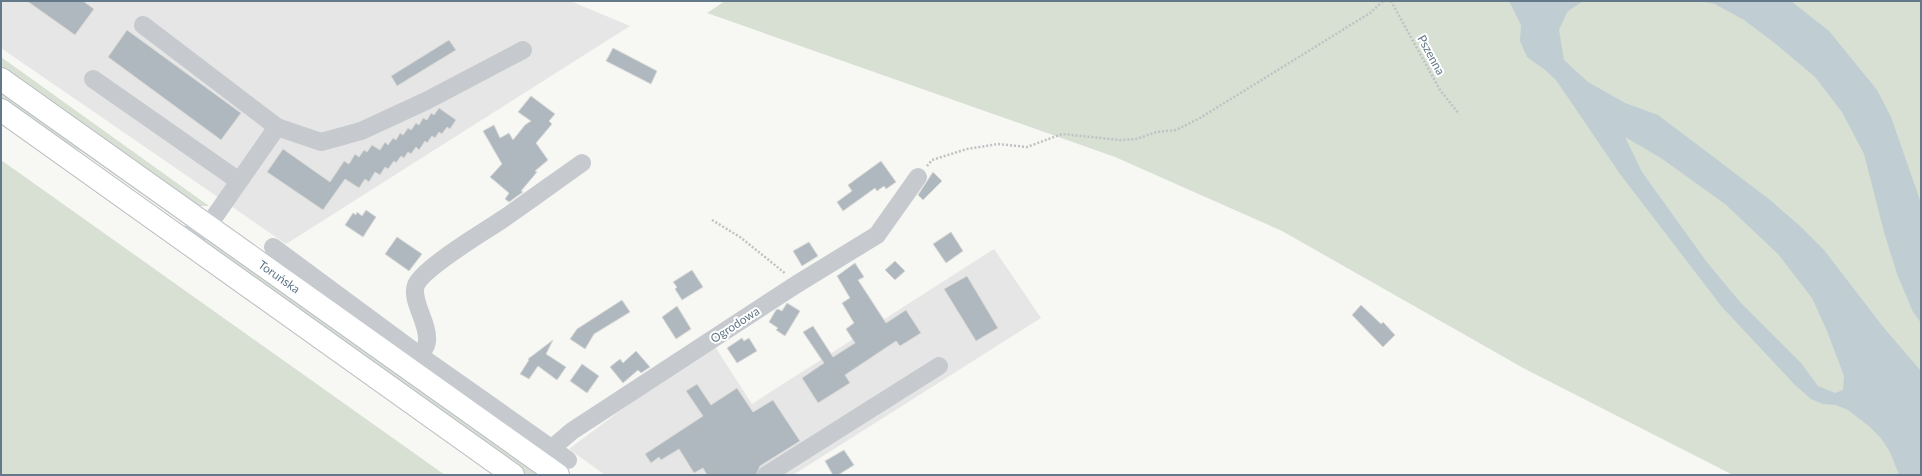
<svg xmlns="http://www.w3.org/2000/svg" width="1922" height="476" viewBox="0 0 1922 476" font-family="Lato,sans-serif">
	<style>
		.built { fill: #e5e6e5 }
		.green { fill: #d8e0d4 }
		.water { fill: #c0cdd2; fill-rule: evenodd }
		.building { fill: #afb8be; stroke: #d9d9d6 }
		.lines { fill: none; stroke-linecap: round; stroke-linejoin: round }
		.major-casing { stroke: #b9bdc1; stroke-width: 24 }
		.path { stroke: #bfc2c4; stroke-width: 2.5; stroke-dasharray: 2 2; stroke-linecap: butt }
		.minor { stroke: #c6cace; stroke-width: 18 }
		.major { stroke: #fff; stroke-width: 22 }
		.labels { text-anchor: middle; stroke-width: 4; stroke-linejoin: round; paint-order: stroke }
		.street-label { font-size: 12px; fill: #637888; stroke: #fff }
	</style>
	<rect width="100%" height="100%" fill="#f7f7f4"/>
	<g class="built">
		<polygon points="1,1 570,1 630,26 286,244 1,48"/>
		<polygon points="994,249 1041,318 793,475 605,475 569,449 712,342 752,404"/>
	</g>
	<g class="green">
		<polygon points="725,1 1921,1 1921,475 1733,475 1525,369 1282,231 1115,157 707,13"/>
		<polygon points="1,57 209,206 197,206 1,69"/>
		<polygon points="1,89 193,226 188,226 184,224 82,152 33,124 1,101"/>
		<polygon points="1,160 445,475 1,475"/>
		<polygon points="211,239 542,475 527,475 198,241"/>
	</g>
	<g class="water">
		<path d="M1509,1H1583L1567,12L1559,30L1564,60L1588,82L1625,103L1658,115L1769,199L1801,227L1824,250L1884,328L1921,371V475H1899L1890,452L1880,437L1870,427L1848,410L1836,405L1823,404L1811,399L1795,385L1722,307L1620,174L1556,80L1544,69L1527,57L1520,41L1521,25ZM1625,137L1661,158L1725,204L1778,254L1812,298L1827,331L1844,376L1843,390L1835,393L1818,386L1801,363L1740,302L1706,261L1642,172Z"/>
		<polygon points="1699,1 1791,1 1829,31 1877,90 1891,117 1921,203 1921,323 1913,312 1897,274 1884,232 1864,154 1842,112 1815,77 1776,44 1744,20 1715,4"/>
	</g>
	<g class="building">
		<polygon points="27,1 83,1 94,9 75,35"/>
		<polygon points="127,30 241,113 221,140 108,57"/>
		<polygon points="449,40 456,50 397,86 391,76"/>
		<polygon points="613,48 657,71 651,84 606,61"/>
		<polygon points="531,96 555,114 549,121 552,124 536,143 548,160 535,171 537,172 521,191 523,192 509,202 505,199 509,193 490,177 502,164 483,131 494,125 500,138 509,133 513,140 525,125 531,121 518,112"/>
		<polygon points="439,108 456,120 450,129 447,127 442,134 439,132 435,138 432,136 427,143 425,141 419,150 416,147 411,154 408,152 404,158 401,156 396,163 394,161 388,169 385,167 380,175 375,172 369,182 365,179 359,188 345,179 323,210 267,172 283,149 330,182 344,161 349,164 355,154 359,157 364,150 367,152 372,145 380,150 385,142 388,145 393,138 396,140 400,133 403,135 408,128 411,130 416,123 419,125 423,118 427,120 431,113 434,115"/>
		<polygon points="881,161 896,182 886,189 884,186 877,191 875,188 843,211 837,202 852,191 848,185"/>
		<polygon points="933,172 942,181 923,200 918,195"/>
		<polygon points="366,210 376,217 363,237 345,225 353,213 356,215 357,212 362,216"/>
		<polygon points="951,232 963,251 946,263 933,244"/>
		<polygon points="397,237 422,254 409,271 385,254"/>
		<polygon points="809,242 818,256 802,266 793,251"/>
		<polygon points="895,261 905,271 895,280 885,270"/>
		<polygon points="855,263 864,277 858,280 886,323 906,310 921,333 900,346 896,341 845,375 850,383 818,403 802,378 824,363 803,332 813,326 833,357 855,343 846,329 854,323 842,303 850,298 837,276"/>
		<polygon points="692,270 703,287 682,300 675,289 677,287 673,282"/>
		<polygon points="967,276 998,328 976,341 944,289"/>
		<polygon points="622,300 630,312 594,334 585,349 570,339 577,329"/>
		<polygon points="787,303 800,311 785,336 776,330 778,328 769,322 776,310 778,309 782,311"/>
		<polygon points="1361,305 1381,324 1383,322 1395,335 1383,347 1352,315"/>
		<polygon points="677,306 691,329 676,339 662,317"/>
		<polygon points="742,338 744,341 749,338 757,351 737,363 727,348"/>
		<polygon points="553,340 546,354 566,367 557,380 538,366 529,379 520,374 529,360 528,359"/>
		<polygon points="636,351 650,367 641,373 638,370 623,383 610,367 620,359 623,363"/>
		<polygon points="582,364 599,376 587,393 570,381"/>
		<polygon points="697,384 711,405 737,388 753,412 773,400 800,441 760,466 756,475 707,475 703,468 694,473 679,449 661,460 659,457 651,463 645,454 703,416 686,391"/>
		<polygon points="844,450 854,465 838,475 833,475 825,461"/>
	</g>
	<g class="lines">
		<g class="major-casing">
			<g id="major">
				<polyline points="1,79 558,475"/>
				<polyline points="1,110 513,475"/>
			</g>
		</g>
		<g class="path">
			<polyline points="1391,1 1440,90 1459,114"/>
			<polyline points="927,166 932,160 967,149 998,144 1027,147 1062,134 1120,140 1136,139 1157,132 1176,130 1200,118 1370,13 1383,1"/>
			<polyline points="712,220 740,237 786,274"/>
		</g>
		<g class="minor">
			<polyline points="143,25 277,127"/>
			<polyline points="93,79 239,181"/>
			<polyline points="176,235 199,234 208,226 277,127 321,142 361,131 426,101 523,50"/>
			<polyline points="273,247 419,355 568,460"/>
			<path d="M413,364C417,358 427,348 427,341C429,323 410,300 416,285C424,267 484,232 503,219C529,201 555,182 582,163"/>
			<polyline points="539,462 551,449 572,431 797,284 877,235 918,177"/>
			<polyline points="766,475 939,366"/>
		</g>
		<use href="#major" class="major"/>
	</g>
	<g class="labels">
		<g class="street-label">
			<text transform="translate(1431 55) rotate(61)" y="4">Pszenna</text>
			<text transform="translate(279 277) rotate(35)" y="4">Toruńska</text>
			<text transform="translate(735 325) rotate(-33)" y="4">Ogrodowa</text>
		</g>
	</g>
	<rect width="1922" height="476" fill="none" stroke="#637888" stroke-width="4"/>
</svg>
